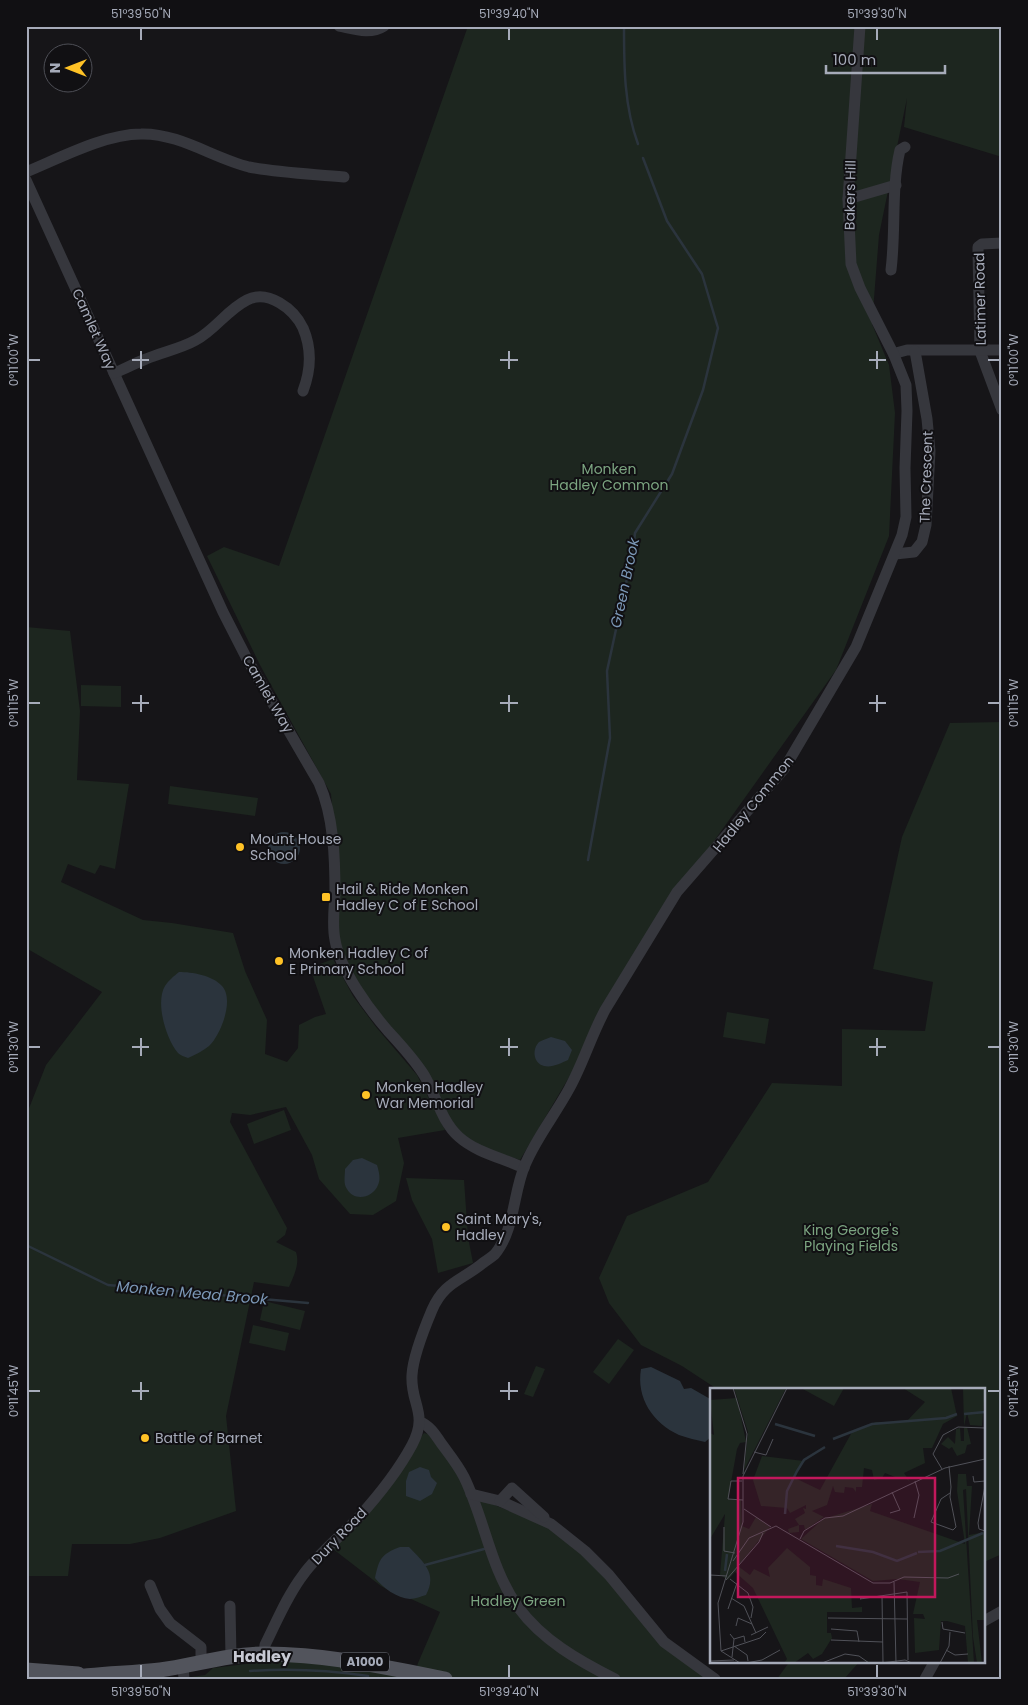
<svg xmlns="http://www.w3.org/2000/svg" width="1028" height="1705" viewBox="0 0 1028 1705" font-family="Poppins,sans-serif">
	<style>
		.green { fill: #1d261f }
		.water { fill: #2b343d }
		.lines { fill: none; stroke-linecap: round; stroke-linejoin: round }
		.stream { stroke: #2b343d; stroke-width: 2.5 }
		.minor { stroke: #36373d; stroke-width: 11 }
		.major { stroke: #52545c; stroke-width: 15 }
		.ticks { fill: none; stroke: #a6abb9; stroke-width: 2 }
		.poi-dot { fill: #ffc226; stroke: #111013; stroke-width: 2 }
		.labels { text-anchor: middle; stroke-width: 4; stroke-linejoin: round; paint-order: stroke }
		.shield { fill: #111013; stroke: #797c87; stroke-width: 1 }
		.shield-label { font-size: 12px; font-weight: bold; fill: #a6abb9 }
		.street-label { font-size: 14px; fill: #a6abb9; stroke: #111013 }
		.park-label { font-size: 14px; fill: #7ca581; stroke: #111013 }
		.poi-label { font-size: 14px; fill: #a6abb9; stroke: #111013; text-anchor: start }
		.water-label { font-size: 15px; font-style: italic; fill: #7b97b6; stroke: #111013 }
		.quarter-label { font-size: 16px; font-weight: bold; fill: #c8cad4; stroke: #111013 }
		.inset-river { fill: none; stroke: #2b343d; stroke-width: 2.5 }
		.inset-road { fill: none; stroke: #505158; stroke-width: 1 }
		.view { fill: #c2185b; fill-opacity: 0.15; stroke: #c2185b; stroke-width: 2.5 }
		.inset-edge { fill: none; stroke: #a6abb9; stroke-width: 2.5 }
		.neatline { fill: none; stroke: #a6abb9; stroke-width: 2 }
		.ticks-label { font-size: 12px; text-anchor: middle; fill: #a6abb9 }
	</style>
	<rect width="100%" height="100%" fill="#161518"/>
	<g class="green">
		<polygon points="468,26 1002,26 1002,157 904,127 907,98 879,235 872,324 889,365 895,413 889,536 836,670 684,883 520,1160 486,1149 459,1132 367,997 351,970 342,949 338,933 337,865 331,794 260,665 207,556 224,547 279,566"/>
		<path d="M26,627L70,631L80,711L77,780L129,784L115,869L100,865L95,874L68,864L61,882L143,920L172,923L233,933L245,971L267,1020L265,1054L287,1062L298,1048L299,1025L315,1017L326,1014L311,971L315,966L333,959L353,996L376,1027L417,1075L445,1130L398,1138L404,1163L396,1201L373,1215L350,1214L319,1179L312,1155L286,1107L250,1115L232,1113L230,1122L287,1228L285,1235L276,1242L296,1252C300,1264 294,1275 289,1287L254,1282L226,1416L236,1511L160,1538L130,1544H72L68,1576H26V1116L46,1065L102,992L26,948Z"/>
		<polygon points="81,685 121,686 121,707 81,706"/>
		<polygon points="1002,722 1002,1554 984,1562 984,1389 717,1389 682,1366 641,1345 609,1303 599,1278 627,1216 708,1182 772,1083 842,1086 842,1029 925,1031 933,982 873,969 902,837 950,723"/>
		<polygon points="170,786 258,798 255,816 168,804"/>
		<polygon points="727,1012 769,1019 765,1044 723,1037"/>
		<polygon points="284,1110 291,1130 254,1144 247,1124"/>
		<polygon points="406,1178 464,1180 468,1237 473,1263 438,1273 432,1239 412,1200"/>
		<polygon points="264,1301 305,1311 300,1330 260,1320"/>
		<polygon points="253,1325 289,1333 285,1351 249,1343"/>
		<polygon points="618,1339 634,1350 609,1384 593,1372"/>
		<polygon points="536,1366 545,1369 533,1397 524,1394"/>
		<polygon points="424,1433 428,1434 480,1499 549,1527 585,1554 615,1588 710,1679 190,1679 191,1677 205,1675 213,1668 262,1662 316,1662 414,1677 418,1663 440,1612 411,1599 397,1595 381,1586 333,1549"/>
		<polygon points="790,1661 860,1661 844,1679 777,1679"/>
	</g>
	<g class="water">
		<circle cx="284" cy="848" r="16"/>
		<path d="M179,972C192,972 212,975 222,986C235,1000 220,1036 209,1046C203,1051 195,1055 188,1058C185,1057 180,1055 178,1053C166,1039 155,1002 165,986C168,981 174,976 179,972Z"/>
		<path d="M551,1037L565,1041L572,1050L568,1060C561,1063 552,1068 544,1066C533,1063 532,1049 539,1042C542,1040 547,1039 551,1037Z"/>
		<path d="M362,1158L377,1165C379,1172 381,1179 378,1185C373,1198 354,1202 347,1189C343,1184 345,1176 345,1169L353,1160Z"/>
		<path d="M651,1367L680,1381L684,1389L691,1388L712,1400V1436L705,1442C697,1440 687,1438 679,1435C653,1423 636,1398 641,1369Z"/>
		<polygon points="420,1467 429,1470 431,1477 437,1483 432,1494 420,1501 406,1496 406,1481 409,1472"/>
		<path d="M400,1547H409C423,1562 438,1573 426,1595C422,1596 415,1599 410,1599C397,1598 383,1588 375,1578C379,1559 381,1554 400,1547Z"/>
	</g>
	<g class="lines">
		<g class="stream">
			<path d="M624,26C624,66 624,106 638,144"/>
			<polyline points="588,860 610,738 607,671 633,551 635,533 672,474 703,390 718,328 702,274 667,221 643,158"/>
			<polyline points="26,1245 108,1285 308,1303"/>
			<polyline points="425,1565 484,1549"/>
			<path d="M250,1671C290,1668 328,1670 368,1676"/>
			<polyline points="378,1678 382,1679"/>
		</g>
		<g class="minor">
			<path d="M339,26C354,29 370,35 384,26"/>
			<path d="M26,172C60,158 105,134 141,134C179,133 213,158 249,167C280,173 313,174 344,177"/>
			<path d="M26,180L223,612L247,659L319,783C334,817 335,858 335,895C334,910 332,925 335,940C340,970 369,1009 388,1031C401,1045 414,1059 424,1075C436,1095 441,1121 459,1137C477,1153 503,1158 524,1168"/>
			<polyline points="848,199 896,185"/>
			<polyline points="1002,243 982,244 978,247 978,250 980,351 1002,410"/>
			<path d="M891,270C896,230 891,188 900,150L905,147"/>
			<polyline points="894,355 896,353 907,350 1002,350"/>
			<path d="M114,373C125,369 135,363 146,359C162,352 180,349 196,340C215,330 227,310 247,300C268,289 294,309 303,328C312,349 311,370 303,391"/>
			<polyline points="895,554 914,552 922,542 926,525 930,451 927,419 915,351"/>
			<path d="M420,1422C429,1425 435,1434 441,1443C449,1454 458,1465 464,1477C485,1520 490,1568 518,1607C542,1640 579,1661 615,1679"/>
			<polyline points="471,1494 500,1501 551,1524 585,1551 609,1575 664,1642 715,1679"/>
			<polyline points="500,1501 512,1488 544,1517"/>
			<polyline points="150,1585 160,1609 170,1623 201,1647 201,1661"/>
			<polyline points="230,1606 231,1657"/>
			<polyline points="984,1621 1002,1611"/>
			<path d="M264,1654L265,1645C277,1621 287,1596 303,1575C319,1553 340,1537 358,1518C378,1496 398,1471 412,1445C429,1413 410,1404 412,1375C413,1356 424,1329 432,1310C444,1282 461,1281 483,1263C487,1260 492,1257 495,1254C515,1230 513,1192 525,1165C536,1138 555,1115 569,1089C583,1064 591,1036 605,1010L677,892L784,769L856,647L902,535L906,517L905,468L907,411L906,385L894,355L860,288L851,264L848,199L860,26"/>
			<polyline points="183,1666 184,1679"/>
			<polyline points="925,1679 935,1661"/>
		</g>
		<g class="major">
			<polyline points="26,1670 78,1674"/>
			<path d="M65,1679C96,1673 128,1674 160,1670C195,1665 229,1654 265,1654C326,1654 385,1667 445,1679"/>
		</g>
	</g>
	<path class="ticks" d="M141,28V40M509,28V40M877,28V40M141,351V369M509,351V369M877,351V369M28,360H40M132,360H149M500,360H518M869,360H886M988,360H1000M141,695V712M509,695V712M877,695V712M28,703H40M132,703H149M500,703H518M869,703H886M988,703H1000M141,1038V1056M509,1038V1056M877,1038V1056M28,1047H40M132,1047H149M500,1047H518M869,1047H886M988,1047H1000M141,1382V1400M509,1382V1400M28,1391H40M132,1391H149M500,1391H518M988,1391H1000M141,1665V1678M509,1665V1678M877,1665V1678"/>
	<g class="poi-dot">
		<circle cx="240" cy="847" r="5"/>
		<rect x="321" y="892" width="10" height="10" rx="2.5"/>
		<circle cx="279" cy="961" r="5"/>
		<circle cx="366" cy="1095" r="5"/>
		<circle cx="446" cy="1227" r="5"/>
		<circle cx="145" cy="1438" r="5"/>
	</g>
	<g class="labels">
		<rect class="shield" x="341" y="1652.5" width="48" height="19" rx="4"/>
		<g class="shield-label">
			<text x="365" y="1666">A1000</text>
		</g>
		<g class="street-label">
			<text transform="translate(850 195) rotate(-89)" y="5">Bakers Hill</text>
			<text transform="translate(980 299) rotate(-91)" y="5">Latimer Road</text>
			<text transform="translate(94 329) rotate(66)" y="5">Camlet Way</text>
			<text transform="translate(926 477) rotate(-88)" y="5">The Crescent</text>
			<text transform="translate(268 694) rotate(60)" y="5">Camlet Way</text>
			<text transform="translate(753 804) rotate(-51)" y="5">Hadley Common</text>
			<text transform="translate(339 1536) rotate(-46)" y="5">Dury Road</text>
		</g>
		<g class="park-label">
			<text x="609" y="474">Monken<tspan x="609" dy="16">Hadley Common</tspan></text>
			<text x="851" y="1235">King George's<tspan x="851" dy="16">Playing Fields</tspan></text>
			<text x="518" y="1606">Hadley Green</text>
		</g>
		<g class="poi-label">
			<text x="250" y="844">Mount House<tspan x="250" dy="16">School</tspan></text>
			<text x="336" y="894">Hail &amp; Ride Monken<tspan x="336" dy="16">Hadley C of E School</tspan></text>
			<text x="289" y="958">Monken Hadley C of<tspan x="289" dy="16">E Primary School</tspan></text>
			<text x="376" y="1092">Monken Hadley<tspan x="376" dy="16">War Memorial</tspan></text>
			<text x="456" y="1224">Saint Mary's,<tspan x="456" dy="16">Hadley</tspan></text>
			<text x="155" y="1443">Battle of Barnet</text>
		</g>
		<g class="water-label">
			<text transform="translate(625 583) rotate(-78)" y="5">Green Brook</text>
			<text transform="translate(192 1293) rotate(5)" y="5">Monken Mead Brook</text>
		</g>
		<g class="quarter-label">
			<text x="262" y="1662">Hadley</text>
		</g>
	</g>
	<g transform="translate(710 1388)">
		<rect width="275" height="275" fill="#161518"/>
		<path d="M24,0H76L34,82L38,44ZM91,0H134L124,18ZM193,0H241L247,28L233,36L222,60H213L215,75L194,85L200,94L195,89L190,91L175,85L172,90L164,92L162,82L154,80L152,99H146V104L143,100L135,99L134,105L125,104L123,98L117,117L102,123L114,129L95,142L94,137H89V144L79,145L78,141L89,137L85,131L95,125L93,120L96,121V117L80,125L77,120L51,118L43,92L52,68L94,73L85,90L110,102L142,44L166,34H196L215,14ZM253,0H275L272,38L260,37L257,25L254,38ZM27,10L36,54L30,55L27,61L18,111L31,112L32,138L39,141L46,129L60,139L28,178L40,187L44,181L60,189L58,180L77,160L100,179V187L106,188V197L112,198L113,191L141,200L142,220L152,219V224H117V245H121L122,250L112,266L103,271L98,265L84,275H74L77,271L43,200L25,184L18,192L10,187L15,126L0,151V45L4,47L0,12ZM257,39L261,56L257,57L255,65L247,68L242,59L239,61L231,56L238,49L245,56L246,41L250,40L251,53H254V40ZM248,86H256L257,98H262L259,147L275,144V232H267L272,275H267L263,249L256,101L253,102L264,275H258L255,238L237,233H231L229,262L205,265L204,230L215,231L213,226H203L210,194L188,191L163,193L91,151L113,131L162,116L160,123L255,156L247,103Z" fill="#1d261f"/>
		<path class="inset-river" d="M254,26L275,24M65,36L105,48M123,51L162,36L236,30L247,26M75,126L77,103L87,83L94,72L115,59M126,158L163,164L187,173L207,165M208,164L230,163L273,145M15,183L17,166"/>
		<path class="inset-road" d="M23,0L37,46L33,86M44,64L56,67L63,51M239,78L241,99L240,109L246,139L243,142L221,134L231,111L240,105M232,81L223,66L233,47L248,39L275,40M263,88L264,94L275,93M32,93H21L18,111L33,112M275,98L268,135L269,141L275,143M34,121L61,139M180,125L190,122L182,104M204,130L209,107L205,93M14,139V163L25,165M90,151L94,143L115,130L133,128L235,80L275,71M23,173L39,150L66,138L163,195H180L194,189L238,190L249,186M0,187L17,188M20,191L38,205L43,219L41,230M16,192L49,154L53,145M184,194L186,275M172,208L173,275M153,209L150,211L197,204L198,272M21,210L34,218L46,245M18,221L27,195M118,230L197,231M232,234L233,241L255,245M26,238L28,230L42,236M121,241L147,243L149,254M20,246L24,251L22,269M41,247L58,239M24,251L34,248L35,254M121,252L173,254M24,258L37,267L38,273M236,262L245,267L258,266M11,263L50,250L56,244M0,273L24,272M30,275L11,263L8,215L33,134V88L77,0M36,275L52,272L70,262M112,275L135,266L149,268L159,275M171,275L195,272L202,275M230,275L239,258L240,244"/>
		<path class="view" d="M28,90H225V209H28Z"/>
		<rect width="275" height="275" class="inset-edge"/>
	</g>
	<rect width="1028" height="1705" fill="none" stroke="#111013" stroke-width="55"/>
	<g transform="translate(68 68) rotate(270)"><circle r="24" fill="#111013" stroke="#4d4e55"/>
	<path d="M0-4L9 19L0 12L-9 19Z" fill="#ffc226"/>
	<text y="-8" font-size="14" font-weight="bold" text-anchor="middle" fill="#a6abb9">N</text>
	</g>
	<path d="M826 65v8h119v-8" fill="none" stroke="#a6abb9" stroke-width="2.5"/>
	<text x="833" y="65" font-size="15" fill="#a6abb9" stroke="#111013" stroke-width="4" paint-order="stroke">100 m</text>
	<rect x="28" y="28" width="972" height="1650" class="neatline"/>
	<g class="ticks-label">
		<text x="141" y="18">51°39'50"N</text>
		<text x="509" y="18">51°39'40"N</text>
		<text x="877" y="18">51°39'30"N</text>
		<text transform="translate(1014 360) rotate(-90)" y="4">0°11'00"W</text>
		<text transform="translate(14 360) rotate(-90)" y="4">0°11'00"W</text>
		<text transform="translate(1014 703) rotate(-90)" y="4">0°11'15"W</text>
		<text transform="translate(14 703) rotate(-90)" y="4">0°11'15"W</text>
		<text transform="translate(1014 1047) rotate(-90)" y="4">0°11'30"W</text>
		<text transform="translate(14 1047) rotate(-90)" y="4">0°11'30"W</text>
		<text transform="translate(14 1391) rotate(-90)" y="4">0°11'45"W</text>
		<text transform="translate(1014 1391) rotate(-90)" y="4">0°11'45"W</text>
		<text x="141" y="1696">51°39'50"N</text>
		<text x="509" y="1696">51°39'40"N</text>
		<text x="877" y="1696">51°39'30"N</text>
	</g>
</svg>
